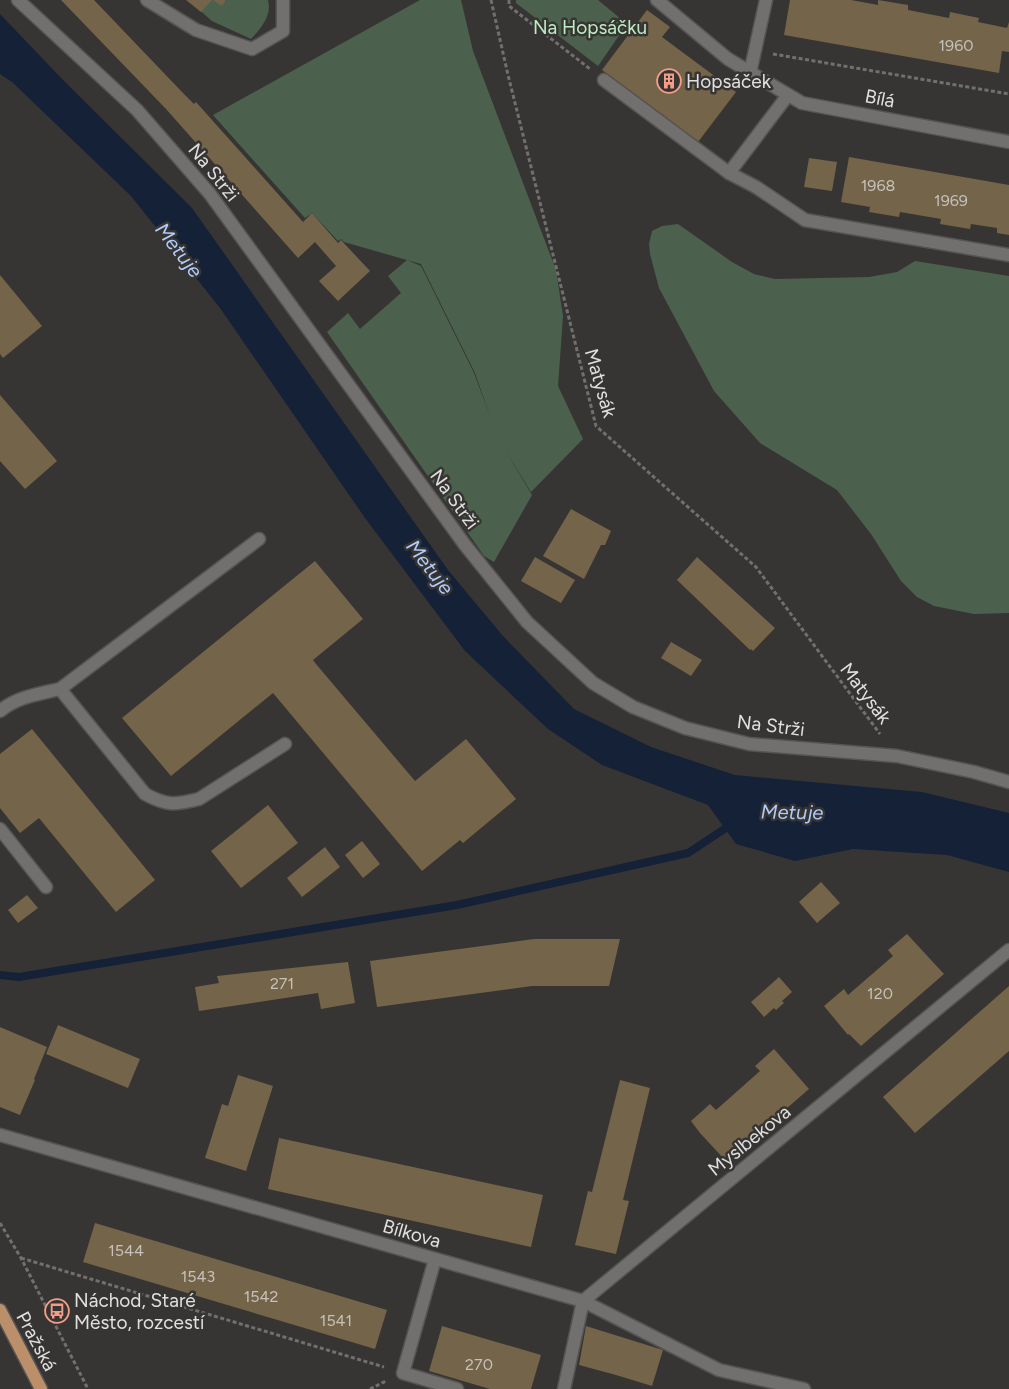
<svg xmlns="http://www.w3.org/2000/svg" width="1009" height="1389" viewBox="0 0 1009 1389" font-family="Figtree,sans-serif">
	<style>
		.green { fill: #4b614e }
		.water { fill: #152137 }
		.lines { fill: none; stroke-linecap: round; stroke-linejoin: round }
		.stream { stroke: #152137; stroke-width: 8 }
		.building { fill: #746449 }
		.lane-casing { stroke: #555452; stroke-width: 15 }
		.street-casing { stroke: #555452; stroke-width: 15 }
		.primary-casing { stroke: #555452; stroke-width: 15 }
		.path { stroke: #72706f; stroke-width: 3; stroke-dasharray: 4 2.5; stroke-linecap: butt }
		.lane { stroke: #72706e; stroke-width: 12 }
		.street { stroke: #72706e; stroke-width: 12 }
		.primary { stroke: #bb8f69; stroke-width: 12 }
		.labels { text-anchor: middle; stroke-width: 5; stroke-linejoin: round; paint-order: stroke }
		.number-label { font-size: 16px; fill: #c6c1ba }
		.park-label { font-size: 19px; fill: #bdecc2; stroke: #373533 }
		.poi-label { font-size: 19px; fill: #e1e0df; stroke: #373533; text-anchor: start }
		.street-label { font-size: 19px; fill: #e1e0df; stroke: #373533 }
		.water-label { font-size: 20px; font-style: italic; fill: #b1cbfd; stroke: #373533 }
	</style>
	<rect width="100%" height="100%" fill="#373533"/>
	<g class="green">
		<path d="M188,0H268C272,16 261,28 251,39L212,21Z"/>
		<polygon points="420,0 461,0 473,51 556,270 563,316 558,386 583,439 531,492 502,445 532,495 494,562 484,556 327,332 348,313 360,329 401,293 388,276 407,260 421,266 474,373 490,416 475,373 421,264 344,242 341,239 338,241 312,213 305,218 213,115"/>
		<polygon points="516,0 598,0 627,24 598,66 516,3"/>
		<polygon points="678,224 732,262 754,274 775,279 869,277 897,272 915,261 1009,276 1009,613 974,614 934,606 917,597 901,581 871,534 837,490 760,443 714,391 659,288 650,254 649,244 652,231 662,226"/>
	</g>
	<polygon class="water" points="0,14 63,80 192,208 448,570 503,636 574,709 651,747 735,775 922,792 1009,813 1009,872 947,855 853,849 795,861 736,844 708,805 602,765 548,729 465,651 365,518 220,308 131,196 12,82 0,74"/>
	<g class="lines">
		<polyline class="stream" points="0,975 19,977 457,905 688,853 732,824"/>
	</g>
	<g class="building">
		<polygon points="61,0 94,0 183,93 194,104 196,102 303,222 312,213 338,243 341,240 370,271 338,301 319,281 336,266 315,242 298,258 166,109"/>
		<polygon points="186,0 212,0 201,12"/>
		<polygon points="213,0 225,0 225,2 222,5 220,5"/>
		<polygon points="790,0 851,0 878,5 878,0 908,5 908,10 949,18 950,12 979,18 978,22 1007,28 1009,22 1009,52 1002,51 999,73 784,35"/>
		<polygon points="647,10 670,27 662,37 736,92 698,142 602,70"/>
		<polygon points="849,157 1009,185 1009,235 997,233 997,228 971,224 970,229 940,224 941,219 900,212 899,217 869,212 870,207 841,202"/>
		<polygon points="809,158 837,162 832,191 804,187"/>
		<polygon points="0,275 42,326 3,358 0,354"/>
		<polygon points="0,395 57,461 25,489 0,461"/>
		<polygon points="571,509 611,531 605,545 601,545 584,579 543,556"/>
		<polygon points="535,557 575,580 561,603 521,581"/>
		<polygon points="697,557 775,628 753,651 751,649 750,650 677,580"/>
		<polygon points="315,561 363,619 313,660 316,664 415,781 466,739 516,799 463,843 460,840 422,871 273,693 171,776 122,718"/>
		<polygon points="671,642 702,660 691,676 661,658"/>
		<polygon points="32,729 155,880 116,912 39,818 20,833 0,808 0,754"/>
		<polygon points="268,805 298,843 241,888 211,851"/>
		<polygon points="362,841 380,864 363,878 345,855"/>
		<polygon points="325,847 340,867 302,897 287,878"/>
		<polygon points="821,882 840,903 817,923 799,902"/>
		<polygon points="27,895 38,908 18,923 8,910"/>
		<polygon points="907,934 944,974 861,1046 849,1034 848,1035 824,1006 844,989 848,995 893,956 888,950"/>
		<polygon points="534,939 620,939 609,986 532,986 377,1007 370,961"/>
		<polygon points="348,962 355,1003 321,1009 318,993 199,1011 195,987 219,983 217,976"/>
		<polygon points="779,977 792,992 782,1001 784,1003 776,1010 774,1008 764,1017 751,1002"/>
		<polygon points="1009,986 1009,1051 915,1133 883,1097"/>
		<polygon points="58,1025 140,1059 128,1088 46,1054"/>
		<polygon points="0,1027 47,1047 34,1079 35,1080 20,1115 0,1107"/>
		<polygon points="774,1049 809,1089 726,1161 700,1133 691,1121 710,1104 716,1110 760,1071 755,1066"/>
		<polygon points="238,1075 273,1086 246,1171 205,1158 222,1104 228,1106"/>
		<polygon points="620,1080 650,1088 623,1200 629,1201 616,1254 575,1245 588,1191 592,1192"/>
		<polygon points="279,1138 543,1195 531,1247 268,1189"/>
		<polygon points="95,1223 387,1310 375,1349 83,1262"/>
		<polygon points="442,1326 541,1355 531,1389 490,1389 429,1371"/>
		<polygon points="586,1326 663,1350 652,1386 616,1375 579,1365"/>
	</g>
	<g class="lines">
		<g class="lane-casing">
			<g id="lane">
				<polyline points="147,0 196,30 252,49 283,31 283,0"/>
				<polyline points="604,80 729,173 756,187 805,220"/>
				<polyline points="729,173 788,95"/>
				<path d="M60,689L145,794C167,806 175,805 199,799L285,744"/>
				<path d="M0,711C17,697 38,694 60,689L259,539"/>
				<polyline points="0,829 46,887"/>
			</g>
		</g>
		<g class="street-casing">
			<g id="street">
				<polyline points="18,0 137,110 210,194 465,545 527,622 593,683 633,707 685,728 749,744 897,756 974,772 1009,782"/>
				<polyline points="657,0 728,59 802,103 1009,142"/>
				<polyline points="750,73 766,0"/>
				<polyline points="805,220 1009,255"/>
				<polyline points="0,1135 583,1301 719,1370 804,1389"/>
				<polyline points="435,1259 403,1373 457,1389"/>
				<polyline points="564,1389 583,1301 1009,950"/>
			</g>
		</g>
		<g class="primary-casing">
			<polyline id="primary" points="0,1310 41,1389"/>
		</g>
		<g class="path">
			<polyline points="491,0 508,75 596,426 756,567 880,734"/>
			<polyline points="509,0 509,6 590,69"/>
			<polyline points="773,54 1009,94"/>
			<polyline points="0,1223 21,1258 88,1389"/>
			<polyline points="21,1258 384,1367"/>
			<polyline points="370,1389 386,1381"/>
		</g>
		<use href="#lane" class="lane"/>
		<use href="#street" class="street"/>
		<use href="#primary" class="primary"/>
	</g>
	<defs>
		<g id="building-ring" transform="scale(1.25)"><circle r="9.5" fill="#373533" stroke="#f49e88" stroke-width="1.5"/><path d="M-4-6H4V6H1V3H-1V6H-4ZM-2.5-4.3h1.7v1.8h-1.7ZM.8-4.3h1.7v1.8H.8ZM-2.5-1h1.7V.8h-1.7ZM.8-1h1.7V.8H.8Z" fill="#f49e88"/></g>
		<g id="bus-ring" transform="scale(1.25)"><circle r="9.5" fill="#373533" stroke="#f49e88" stroke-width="1.5"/><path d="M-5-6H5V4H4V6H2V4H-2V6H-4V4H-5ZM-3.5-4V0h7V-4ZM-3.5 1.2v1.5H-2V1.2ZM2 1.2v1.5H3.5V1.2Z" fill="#f49e88"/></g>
	</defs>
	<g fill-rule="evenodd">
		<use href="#building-ring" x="669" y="81"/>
		<use href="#bus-ring" x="57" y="1311"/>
	</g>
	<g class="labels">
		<g class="number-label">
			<text x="956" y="51">1960</text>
			<text x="878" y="191">1968</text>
			<text x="951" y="206">1969</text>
			<text x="282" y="989">271</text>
			<text x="880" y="999">120</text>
			<text x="126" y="1256">1544</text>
			<text x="198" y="1282">1543</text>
			<text x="261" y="1302">1542</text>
			<text x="336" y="1326">1541</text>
			<text x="479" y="1370">270</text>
		</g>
		<g class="park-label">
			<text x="590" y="34">Na Hopsáčku</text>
		</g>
		<g class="poi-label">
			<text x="686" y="88">Hopsáček</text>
			<text x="74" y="1307">Náchod, Staré<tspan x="74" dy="22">Město, rozcestí</tspan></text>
		</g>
		<g class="street-label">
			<text transform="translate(880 98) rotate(11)" y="7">Bílá</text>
			<text transform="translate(214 172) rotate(51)" y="7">Na Strži</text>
			<text transform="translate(601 383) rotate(74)" y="7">Matysák</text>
			<text transform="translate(455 499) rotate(54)" y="7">Na Strži</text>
			<text transform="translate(866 693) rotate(53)" y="7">Matysák</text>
			<text transform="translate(771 725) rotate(7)" y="7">Na Strži</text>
			<text transform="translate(749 1140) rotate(-39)" y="7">Myslbekova</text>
			<text transform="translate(412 1233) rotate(16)" y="7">Bílkova</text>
			<text transform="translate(37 1341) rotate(62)" y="7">Pražská</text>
		</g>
		<g class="water-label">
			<text transform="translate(179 250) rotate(52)" y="7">Metuje</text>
			<text transform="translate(430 567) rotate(52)" y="7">Metuje</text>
			<text transform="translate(792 812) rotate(1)" y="7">Metuje</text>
		</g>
	</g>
</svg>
